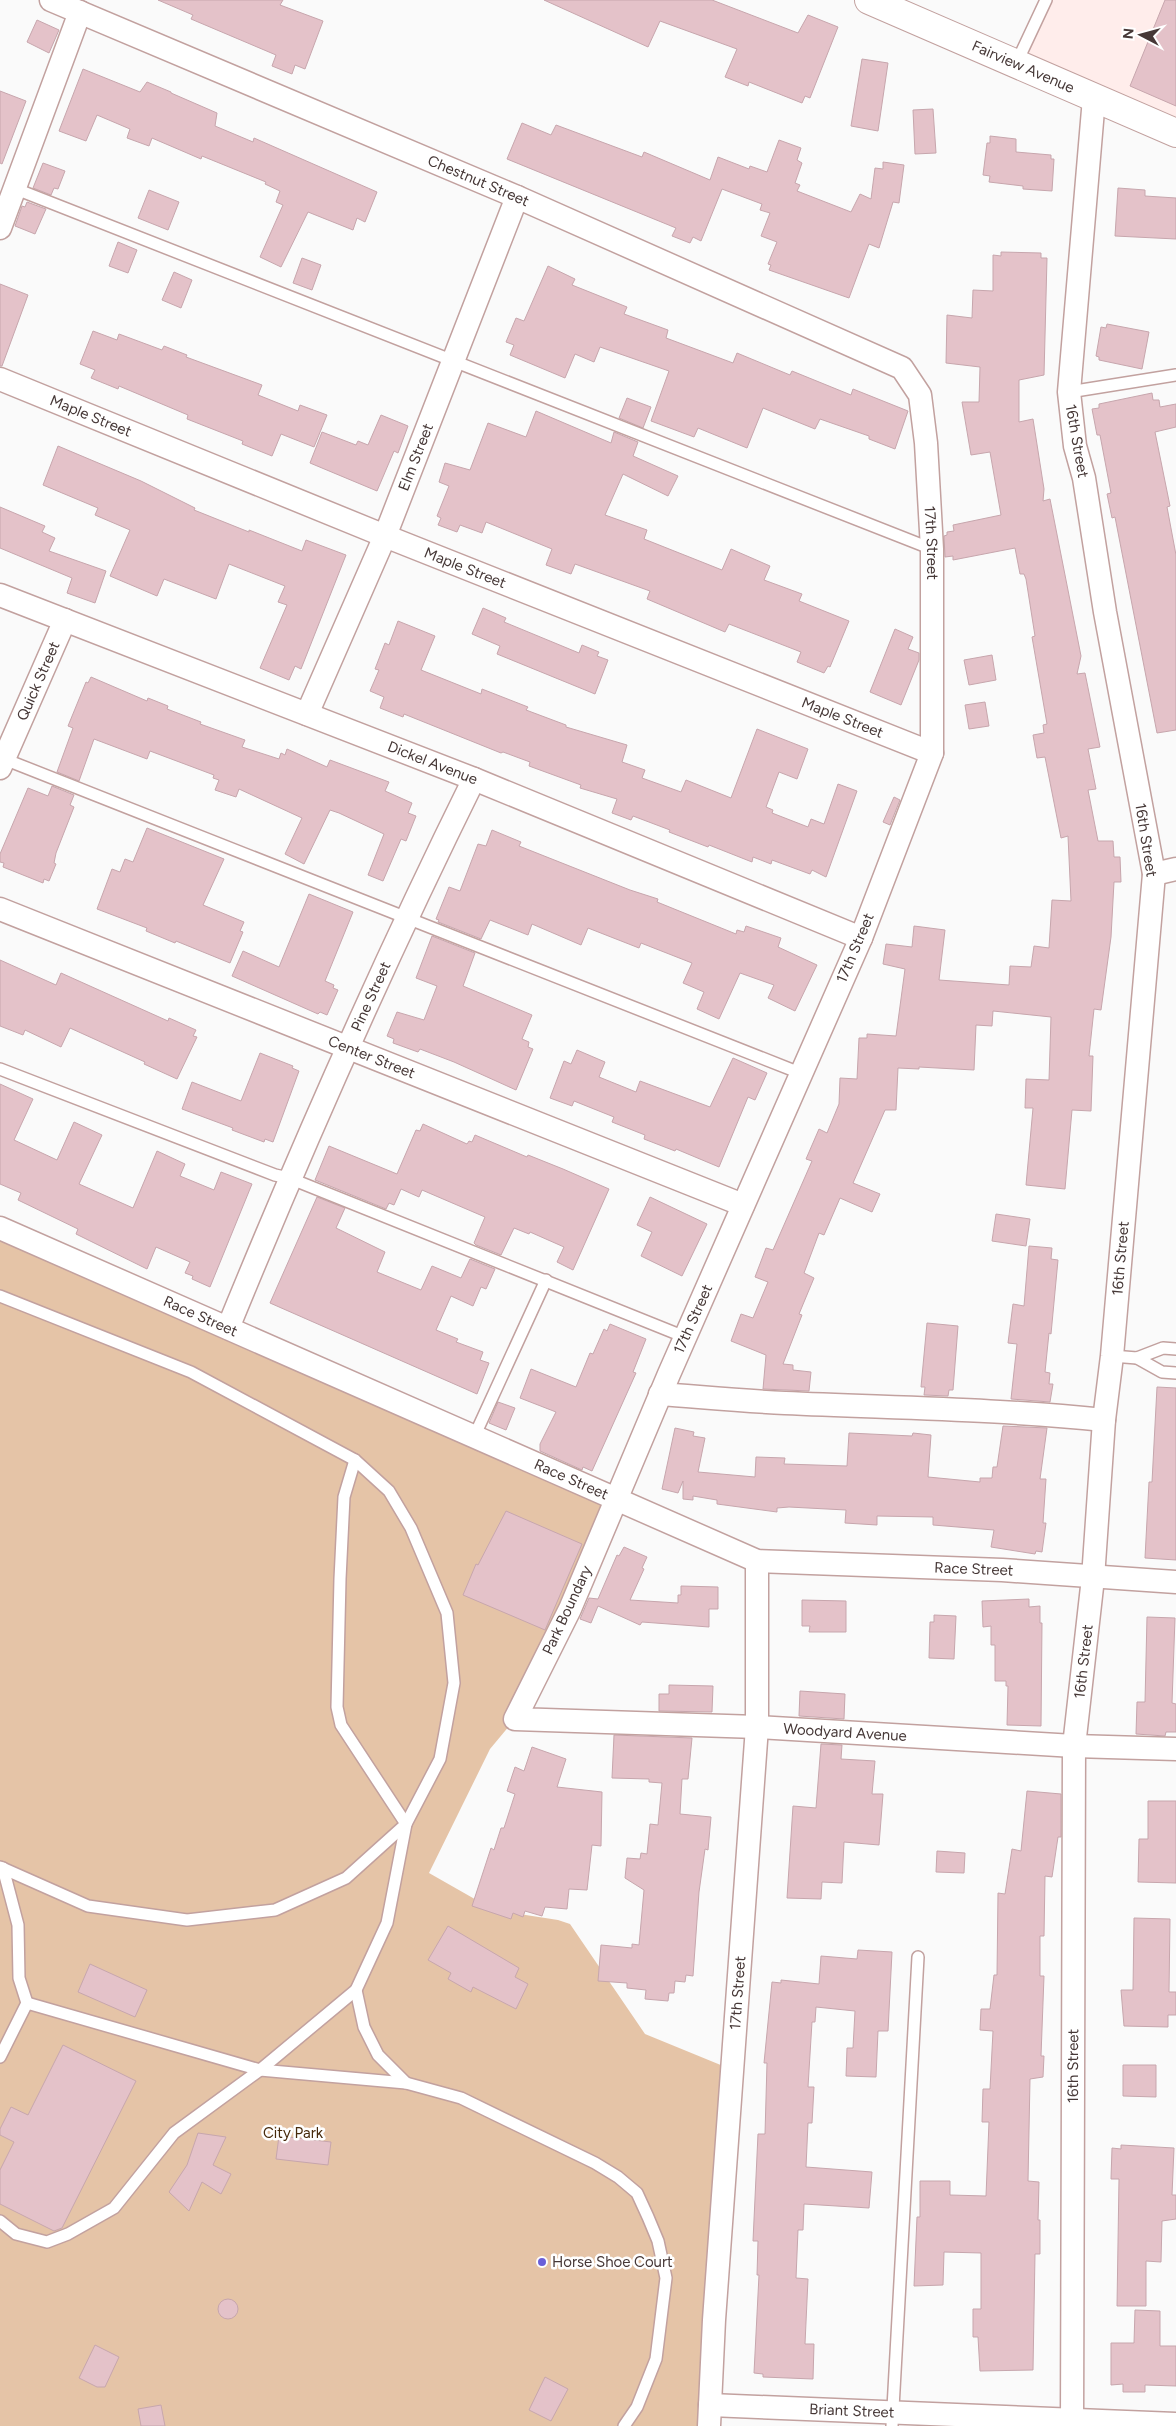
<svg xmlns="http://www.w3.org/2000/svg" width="1176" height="2426" viewBox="0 0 1176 2426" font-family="Figtree,sans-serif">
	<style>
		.built { fill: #ffedeb }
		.green { fill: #e5c4a7 }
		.building { fill: #e4c2c9; stroke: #c7a6ad }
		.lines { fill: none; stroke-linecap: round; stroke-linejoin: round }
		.service-casing { stroke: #c2a19f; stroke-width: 14 }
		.minor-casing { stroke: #c2a19f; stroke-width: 25 }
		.tertiary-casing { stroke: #c2a19f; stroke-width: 30 }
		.service { stroke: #fff; stroke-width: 11 }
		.minor { stroke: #fff; stroke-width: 22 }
		.tertiary { stroke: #fff; stroke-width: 28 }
		.poi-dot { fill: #6a5fd9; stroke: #fff; stroke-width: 2 }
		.labels { text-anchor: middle; stroke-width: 5; stroke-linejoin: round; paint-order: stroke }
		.street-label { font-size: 15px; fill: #463837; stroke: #fff }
		.park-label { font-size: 15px; fill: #472a0b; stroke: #fff }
		.poi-label { font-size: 15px; fill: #463837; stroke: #fff; text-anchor: start }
	</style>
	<rect width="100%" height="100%" fill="#fafafa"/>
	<polygon class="built" points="1046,0 1176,0 1176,133 1016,64"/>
	<polygon class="green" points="0,1228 615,1499 515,1719 490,1749 429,1873 494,1910 558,1920 570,1924 645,2034 728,2068 709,2426 0,2426"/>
	<g class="building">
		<polygon points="158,0 283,0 280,5 323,21 305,69 295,65 292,74 272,66 276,55 191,19 193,15"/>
		<polygon points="544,0 712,0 798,33 808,15 838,27 810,98 805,96 802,103 749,82 748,86 725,77 737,49 660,21 648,47"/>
		<polygon points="1165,0 1176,0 1176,106 1130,86"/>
		<polygon points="37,20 59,30 49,53 27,42"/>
		<polygon points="862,59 888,63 878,131 851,126"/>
		<polygon points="83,69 140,92 147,82 171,92 171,93 217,113 215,126 253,142 254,138 377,192 365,222 357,218 353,230 308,212 281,267 260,257 283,205 276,202 280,191 265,184 266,182 202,156 201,159 152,138 149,146 127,138 130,129 97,115 86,141 59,131"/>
		<polygon points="0,91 26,101 2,164 0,163"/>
		<polygon points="933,109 936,153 915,154 913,110"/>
		<polygon points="522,123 551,135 556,125 642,157 644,152 710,180 718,157 749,169 750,166 767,172 779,140 801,148 797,160 802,163 795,183 800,185 797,191 851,212 860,194 871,199 875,168 883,169 883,162 904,165 899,203 893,202 879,248 869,244 849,298 769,270 771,265 768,264 777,242 761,236 770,213 760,210 762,204 722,189 701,241 693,237 690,243 672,236 676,228 507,159"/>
		<polygon points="990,136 1016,139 1016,152 1051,155 1051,159 1054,159 1052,191 1023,189 1023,186 989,182 990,176 983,175 987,143 990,143"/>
		<polygon points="43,163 65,171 58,189 54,188 51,195 33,188"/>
		<polygon points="1118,188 1145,190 1145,196 1176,198 1176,239 1115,236"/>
		<polygon points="149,190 179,202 168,230 138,218"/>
		<polygon points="27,202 46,209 35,234 15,226 22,206 25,207"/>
		<polygon points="118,242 137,250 128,273 109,266"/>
		<polygon points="1001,252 1041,253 1041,258 1047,258 1044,375 1019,380 1019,422 1033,419 1044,489 1043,501 1050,499 1081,656 1077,674 1085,673 1100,747 1088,749 1096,789 1088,790 1098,841 1113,841 1114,857 1120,857 1121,882 1114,882 1111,937 1101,1010 1094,1009 1089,1056 1093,1056 1091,1111 1072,1110 1065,1189 1026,1185 1033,1108 1025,1108 1026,1079 1049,1080 1051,1017 993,1011 992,1026 976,1025 974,1070 919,1067 919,1069 898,1068 896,1110 885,1110 853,1183 880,1194 872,1212 840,1198 824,1235 819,1233 804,1273 814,1278 799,1314 802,1315 783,1364 793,1365 793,1370 811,1372 809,1391 763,1389 766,1355 731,1341 741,1314 753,1318 768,1282 755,1277 766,1248 773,1250 812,1161 806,1159 819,1129 827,1133 839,1104 840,1078 857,1079 859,1038 867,1038 867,1034 896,1036 905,969 883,964 886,944 912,947 914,926 945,930 939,980 1009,985 1010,966 1031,967 1034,946 1049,948 1052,900 1071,901 1068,836 1061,838 1045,757 1037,758 1033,735 1044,733 1043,725 1047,724 1032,637 1035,636 1026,579 1024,574 1020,574 1015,548 953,560 953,556 945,557 944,536 947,535 947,532 954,531 953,525 1001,515 990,452 971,455 962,402 979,402 980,367 946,363 947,315 972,318 973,290 993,291 993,255 1001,256"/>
		<polygon points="302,258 321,265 312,290 293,283"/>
		<polygon points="548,266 575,279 572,285 627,307 624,314 668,330 666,338 733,363 737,353 790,375 792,371 851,395 853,389 908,411 895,449 869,439 869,436 820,419 815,429 763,408 747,448 698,428 694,437 651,421 669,371 600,347 594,362 575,354 565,378 510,355 514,345 506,342 516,318 524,321"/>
		<polygon points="174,272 192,280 181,308 162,300"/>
		<polygon points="0,284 28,295 2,366 0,366"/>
		<polygon points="1107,324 1149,332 1142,369 1099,360 1099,357 1096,356 1101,327 1106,328"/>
		<polygon points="93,331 117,340 119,334 162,350 164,346 187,355 186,357 262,385 258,395 298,411 300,405 327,415 314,447 281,434 272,456 242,444 243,441 187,419 188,415 119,386 118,389 91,378 95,370 80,364"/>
		<polygon points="1152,393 1153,400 1159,400 1160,407 1176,404 1176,427 1155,432 1170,506 1167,507 1176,555 1176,730 1157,733 1115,517 1112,518 1107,494 1111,493 1100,435 1097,435 1092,409 1099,408 1099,404"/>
		<polygon points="627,398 651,407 643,428 619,418"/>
		<polygon points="536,411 611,443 614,432 638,442 633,456 678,476 668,496 623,474 605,515 647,530 644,539 722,570 731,549 770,566 764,580 802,594 799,601 849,621 830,667 828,666 824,673 797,662 801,652 729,624 725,632 647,599 650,591 575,564 571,574 546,565 552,549 486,522 482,533 460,525 457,532 438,525 441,518 437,516 449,486 439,482 445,463 470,470 488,423 526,437"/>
		<polygon points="381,415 408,426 398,453 394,451 377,491 310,463 322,432 356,445 358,441 368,445"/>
		<polygon points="58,446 141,481 195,508 194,510 249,532 249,530 302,551 306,540 346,555 301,669 295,666 289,680 260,668 287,605 278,602 285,586 229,564 216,599 164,579 157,596 110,576 130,530 95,515 98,508 43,485"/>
		<polygon points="0,507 45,526 42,532 55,538 49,551 106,571 95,603 67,593 72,578 0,548"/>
		<polygon points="483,608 506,618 504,622 579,653 582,645 599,652 597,656 608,660 595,694 497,654 500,646 472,634"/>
		<polygon points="398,621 435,636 421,670 481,694 482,689 528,707 526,710 566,725 566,727 627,745 622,762 645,770 642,778 681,792 686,780 731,798 757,729 808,749 797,779 779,772 766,807 773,810 772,813 808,827 811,819 824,824 838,784 857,791 826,877 812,870 810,874 772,860 771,864 753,857 752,862 709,845 708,847 669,832 670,830 633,816 631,820 612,813 617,799 580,788 581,785 529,766 530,762 503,752 501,753 404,714 403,717 380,708 384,697 370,691 379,670 375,669 385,643 389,645"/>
		<polygon points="895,629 913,637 908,649 919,653 919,660 901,705 870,692"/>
		<polygon points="992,655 996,680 969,685 964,660"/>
		<polygon points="91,677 147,701 148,698 168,706 167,709 201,722 200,724 245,740 242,747 279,759 281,753 285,755 287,749 327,767 330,760 389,782 385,791 412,803 408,813 416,816 406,841 401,839 383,881 368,875 384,834 339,813 330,810 304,864 285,854 302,818 239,789 236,797 215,790 219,780 213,778 214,775 150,751 147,759 94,739 79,781 57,772 73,728 68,726 86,682 88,683"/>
		<polygon points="985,702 989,726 969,729 965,705"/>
		<polygon points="52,786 74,795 70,805 74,807 56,853 54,863 56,864 49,881 44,879 43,883 3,867 4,863 0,862 0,854 28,788 48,796"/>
		<polygon points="894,797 900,800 890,825 883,822"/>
		<polygon points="147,828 224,859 203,905 244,922 240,931 243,932 230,963 176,941 175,943 146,931 147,928 97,909 112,869 120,872 125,859 133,862"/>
		<polygon points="492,830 521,842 519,846 630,890 658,899 657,902 736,934 737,930 744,932 746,926 781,938 778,947 817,965 795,1011 768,998 774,985 740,973 719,1019 697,1009 704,992 683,983 692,963 641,943 639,948 588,928 581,945 532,924 528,935 490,920 481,939 438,922 439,920 436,919 449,887 460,891 478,844 486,846"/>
		<polygon points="309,894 353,912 325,981 334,985 333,988 338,990 327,1015 320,1012 318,1014 232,976 243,951 279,967"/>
		<polygon points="432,936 475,953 463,986 532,1015 522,1039 529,1042 528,1047 533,1049 516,1090 454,1062 420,1049 418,1052 393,1043 394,1039 387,1036 397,1012 424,1020 437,986 416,978"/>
		<polygon points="0,960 56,985 61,973 168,1021 169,1018 196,1030 193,1036 197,1037 177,1079 144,1064 145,1062 70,1028 61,1047 25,1030 23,1035 0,1026"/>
		<polygon points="577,1050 605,1062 599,1077 636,1092 640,1081 710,1107 733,1058 767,1073 755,1100 748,1097 719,1167 676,1149 675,1151 644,1139 645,1135 612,1122 614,1117 574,1101 572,1106 550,1098 564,1061 571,1064"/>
		<polygon points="260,1053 293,1066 292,1068 299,1071 273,1142 265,1139 264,1142 232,1130 233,1128 182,1109 192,1082 241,1101"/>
		<polygon points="0,1084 33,1099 14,1140 57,1160 74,1122 102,1135 79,1184 133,1208 157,1151 185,1164 180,1176 214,1190 221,1172 252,1184 210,1287 192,1279 193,1276 185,1273 190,1262 156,1247 147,1269 76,1234 78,1229 18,1200 21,1193 0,1184"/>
		<polygon points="423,1124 467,1144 469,1141 472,1142 475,1135 527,1157 528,1155 563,1169 609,1189 573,1270 557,1262 564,1247 530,1232 529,1234 514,1228 501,1255 476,1245 474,1243 485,1217 422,1190 419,1197 401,1189 394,1205 389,1203 386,1209 315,1180 329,1146 397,1174 416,1130 420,1131"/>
		<polygon points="317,1197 345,1208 336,1228 385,1252 377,1272 421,1290 432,1266 461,1278 470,1259 495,1269 486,1289 481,1287 473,1306 451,1296 436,1330 458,1339 456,1342 483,1352 480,1360 489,1363 477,1394 270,1303"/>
		<polygon points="650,1197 707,1224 682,1276 641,1256 652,1232 637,1225"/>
		<polygon points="996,1214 1030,1219 1026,1246 992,1241"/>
		<polygon points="1029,1246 1052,1248 1051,1259 1058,1260 1051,1334 1049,1333 1045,1372 1050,1373 1049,1384 1053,1384 1050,1402 1011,1399 1017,1344 1008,1343 1013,1304 1024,1306"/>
		<polygon points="927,1323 958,1326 953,1390 949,1390 948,1396 924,1395 925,1387 921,1387"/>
		<polygon points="610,1324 646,1339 633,1372 636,1373 592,1471 583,1467 582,1470 540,1451 540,1444 556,1412 520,1398 531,1369 576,1387 590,1353 593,1354 604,1329 607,1331"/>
		<polygon points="1157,1387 1176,1388 1176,1560 1145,1558 1149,1482 1152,1482"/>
		<polygon points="498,1402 515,1408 506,1430 489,1423"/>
		<polygon points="1003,1426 1047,1428 1040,1479 1046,1479 1043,1523 1046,1523 1042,1552 1036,1551 1035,1554 991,1547 994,1530 933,1525 933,1517 877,1516 877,1525 845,1523 846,1510 789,1507 777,1508 777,1512 717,1504 717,1500 693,1496 693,1500 683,1499 683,1481 678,1493 662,1489 675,1428 694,1432 693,1436 705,1438 698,1472 755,1477 756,1457 785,1458 784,1464 847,1466 849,1433 912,1436 913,1433 931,1435 928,1477 980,1482 980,1478 992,1478 993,1467 997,1467"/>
		<polygon points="506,1511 582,1544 545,1630 463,1595 476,1564 478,1565"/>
		<polygon points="624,1547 647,1557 642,1568 644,1569 630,1600 678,1603 678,1595 681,1595 681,1586 718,1587 718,1609 709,1609 709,1627 642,1622 640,1625 598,1606 591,1623 580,1619 589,1598 598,1599 617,1555 619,1556"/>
		<polygon points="1029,1599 1029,1607 1040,1606 1040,1623 1042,1623 1041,1726 1007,1725 1008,1686 1006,1686 1006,1681 995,1681 995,1645 991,1645 991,1626 983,1627 982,1601"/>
		<polygon points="802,1600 846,1601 846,1632 809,1632 810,1626 802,1626"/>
		<polygon points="934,1615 956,1616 954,1659 929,1658 930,1622 934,1622"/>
		<polygon points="1147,1617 1175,1618 1172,1703 1176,1704 1176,1732 1166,1732 1165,1736 1136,1734 1137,1702 1145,1702"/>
		<polygon points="669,1685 713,1686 712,1712 659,1711 659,1694 669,1694"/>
		<polygon points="800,1691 845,1694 844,1719 799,1716"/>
		<polygon points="614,1735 692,1738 688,1779 682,1779 680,1814 711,1817 708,1850 705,1849 699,1892 693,1976 686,1975 685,1982 675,1981 674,1993 669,1993 668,2001 645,1999 646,1990 627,1988 627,1983 598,1981 601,1945 632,1948 632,1944 639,1945 644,1890 625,1878 627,1858 640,1859 641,1853 647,1854 650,1824 658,1825 662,1783 649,1782 649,1779 612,1778"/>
		<polygon points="821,1744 842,1745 841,1759 875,1761 872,1794 883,1794 879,1845 844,1842 842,1883 822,1882 821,1899 787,1898 793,1806 816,1808"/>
		<polygon points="532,1747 566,1759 557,1787 602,1792 601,1846 592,1845 587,1890 569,1889 567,1909 545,1907 542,1916 525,1911 523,1917 513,1913 511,1919 472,1906 491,1848 494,1850 501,1828 504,1828 515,1794 507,1791 515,1767 524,1771"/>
		<polygon points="1027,1791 1061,1794 1061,1837 1058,1837 1052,1877 1045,1876 1044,1936 1040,1936 1040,1976 1044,1976 1041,2056 1044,2056 1043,2077 1030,2079 1028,2181 1039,2182 1038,2220 1040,2220 1040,2254 1035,2254 1033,2370 980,2371 978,2337 973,2337 973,2309 981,2309 981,2253 944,2252 943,2285 914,2286 917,2217 920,2217 920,2181 950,2181 950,2195 986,2196 989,2122 982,2122 983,2089 990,2089 993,2031 980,2030 981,2009 990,2009 994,1975 997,1975 998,1893 1005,1894 1012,1849 1021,1851"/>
		<polygon points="1148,1801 1176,1801 1176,1883 1138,1882 1139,1839 1148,1839"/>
		<polygon points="937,1851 965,1853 964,1873 936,1872"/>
		<polygon points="1134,1918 1170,1919 1169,1992 1176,1992 1176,2015 1168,2015 1168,2027 1124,2026 1121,1990 1133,1990"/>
		<polygon points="448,1926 519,1968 515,1977 528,1984 516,2009 473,1987 471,1992 448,1979 451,1973 428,1960"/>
		<polygon points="858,1950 892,1952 888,2031 878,2031 876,2077 846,2076 847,2048 853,2048 855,2011 816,2007 815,2022 812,2022 808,2087 814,2087 812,2123 808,2123 806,2167 872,2172 869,2208 804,2204 803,2230 798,2230 796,2278 808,2279 805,2344 814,2344 813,2379 763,2377 763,2374 754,2373 759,2275 757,2275 758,2241 753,2241 758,2134 765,2134 767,2063 764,2063 772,1982 781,1983 781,1980 819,1984 821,1956 857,1959"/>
		<polygon points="90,1964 147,1990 135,2017 78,1992"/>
		<polygon points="63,2045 136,2081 62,2228 54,2231 0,2204 0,2170 14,2142 0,2135 0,2129 11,2107 28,2115"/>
		<polygon points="1123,2065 1156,2065 1156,2097 1123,2096"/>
		<polygon points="198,2133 226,2137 213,2165 231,2174 221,2194 202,2182 189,2211 169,2192 187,2165"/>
		<polygon points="279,2136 331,2142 328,2165 276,2159"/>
		<polygon points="1121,2145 1174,2148 1172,2195 1176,2195 1176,2219 1162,2221 1161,2262 1146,2261 1146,2306 1117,2306 1119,2179 1111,2179 1112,2148 1121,2149"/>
		<circle cx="228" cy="2309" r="10"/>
		<polygon points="1135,2310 1160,2311 1160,2346 1176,2346 1176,2386 1145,2385 1145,2392 1123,2392 1123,2384 1111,2385 1111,2343 1134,2343"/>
		<polygon points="95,2345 119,2357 105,2387 97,2387 79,2378"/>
		<polygon points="545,2377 568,2389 551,2421 529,2410"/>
		<polygon points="161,2405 165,2426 141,2426 138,2409"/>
	</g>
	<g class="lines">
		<g class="service-casing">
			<g id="service">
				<polyline points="1016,64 1046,0"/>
				<polyline points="16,189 932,549"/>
				<polyline points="1069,392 1176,375"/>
				<polyline points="4,759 800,1073"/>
				<polyline points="0,1069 275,1175 289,1178 685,1337"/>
				<polyline points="0,1296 191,1372 355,1460 389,1491 411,1528 447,1613 454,1683 440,1759 406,1824 346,1878 275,1910 187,1920 88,1906 0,1867"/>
				<polyline points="1112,1356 1137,1358 1162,1372 1176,1373"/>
				<polyline points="1137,1358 1163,1348 1176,1349"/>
				<polyline points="474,1437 546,1280"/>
				<polyline points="356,1990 364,2027 378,2055 406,2083"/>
				<polyline points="27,2003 260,2070 406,2083 461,2098 595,2163 618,2177 637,2193 648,2217 658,2241 666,2278 656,2359 637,2407 624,2426"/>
				<polyline points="0,2057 27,2003 19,1978 18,1925 3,1868"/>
				<polyline points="0,2221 16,2234 47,2242 68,2234 114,2208 174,2133 260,2070 356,1990 387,1923 406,1824 341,1725 337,1707 340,1579 344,1497 355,1460"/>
				<polyline points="892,2426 918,1957"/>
			</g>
		</g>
		<g class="minor-casing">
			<g id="minor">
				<path id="s1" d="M51,0L517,197L902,368L920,395L926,443L932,549V753L861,938L669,1374L570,1609L515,1719L757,1727L1074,1746L1176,1749"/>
				<polyline points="0,228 80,12"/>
				<path id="s2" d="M0,379L385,536L932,753"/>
				<path id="s3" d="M0,595L474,779L861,938"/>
				<path id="s4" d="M307,714L385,536L517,197"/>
				<path id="s5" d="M0,768L65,620"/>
				<polyline points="1154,874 1176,869"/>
				<path id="s6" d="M0,909L743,1205"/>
				<path id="s7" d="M0,1228L757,1561L1002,1570L1176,1582"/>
				<path id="s8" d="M228,1328C304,1142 385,959 474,779"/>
				<path d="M660,1394C701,1397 743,1401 785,1403C892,1408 998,1409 1104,1420"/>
				<path id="s9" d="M710,2405L1176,2424"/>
				<path id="s10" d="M709,2426L714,2320L757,1727V1561"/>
				<path id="s11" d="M1072,2426L1074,1746L1093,1578L1104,1420L1112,1356L1154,874L1105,612L1084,478L1075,446L1069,392L1094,98"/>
			</g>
		</g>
		<g class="tertiary-casing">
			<g id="tertiary">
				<path id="s12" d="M869,0L1176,133"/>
			</g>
		</g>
		<use href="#service" class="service"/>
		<use href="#minor" class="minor"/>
		<use href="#tertiary" class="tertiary"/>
	</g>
	<circle class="poi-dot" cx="542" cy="2262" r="5"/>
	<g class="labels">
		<g class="street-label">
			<text dy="5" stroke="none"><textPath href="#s12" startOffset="168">Fairview Avenue</textPath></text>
			<text dy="5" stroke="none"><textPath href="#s1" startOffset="464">Chestnut Street</textPath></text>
			<text dy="5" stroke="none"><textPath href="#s2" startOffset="98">Maple Street</textPath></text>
			<text transform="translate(1077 441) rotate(80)" y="5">16th Street</text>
			<text dy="5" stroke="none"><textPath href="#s4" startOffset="279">Elm Street</textPath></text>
			<text dy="5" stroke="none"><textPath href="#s1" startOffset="1108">17th Street</textPath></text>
			<text dy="5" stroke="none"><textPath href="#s2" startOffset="502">Maple Street</textPath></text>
			<text dy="5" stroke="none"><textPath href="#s5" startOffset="95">Quick Street</textPath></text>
			<text dy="5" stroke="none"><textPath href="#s2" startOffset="908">Maple Street</textPath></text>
			<text dy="5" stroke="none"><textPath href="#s3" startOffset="464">Dickel Avenue</textPath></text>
			<text transform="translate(1146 840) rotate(81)" y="5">16th Street</text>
			<text transform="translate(855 948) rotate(-67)" y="5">17th Street</text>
			<text dy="5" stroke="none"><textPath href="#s8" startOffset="361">Pine Street</textPath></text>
			<text dy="5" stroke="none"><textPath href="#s6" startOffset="400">Center Street</textPath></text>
			<text dy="5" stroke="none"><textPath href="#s11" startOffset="1170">16th Street</textPath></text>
			<text dy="5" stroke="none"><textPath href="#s7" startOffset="219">Race Street</textPath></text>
			<text transform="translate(693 1319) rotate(-66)" y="5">17th Street</text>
			<text dy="5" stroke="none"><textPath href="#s7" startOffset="624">Race Street</textPath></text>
			<text dy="5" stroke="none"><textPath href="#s7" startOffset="1044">Race Street</textPath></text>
			<text transform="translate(567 1610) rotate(-65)" y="5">Park Boundary</text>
			<text dy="5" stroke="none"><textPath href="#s11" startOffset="765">16th Street</textPath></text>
			<text dy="5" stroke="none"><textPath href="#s1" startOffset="2701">Woodyard Avenue</textPath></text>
			<text dy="5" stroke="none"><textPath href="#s10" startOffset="434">17th Street</textPath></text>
			<text dy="5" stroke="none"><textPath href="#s11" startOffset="360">16th Street</textPath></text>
			<text dy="5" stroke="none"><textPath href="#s9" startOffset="142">Briant Street</textPath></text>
		</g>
		<g class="park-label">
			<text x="293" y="2138">City Park</text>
		</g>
		<g class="poi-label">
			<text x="552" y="2267">Horse Shoe Court</text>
		</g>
	</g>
	<g transform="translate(1141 35) rotate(276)" stroke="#ffffff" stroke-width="4" paint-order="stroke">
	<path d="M0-4L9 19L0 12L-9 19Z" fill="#463837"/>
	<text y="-8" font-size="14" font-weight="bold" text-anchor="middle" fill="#463837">N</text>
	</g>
</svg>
